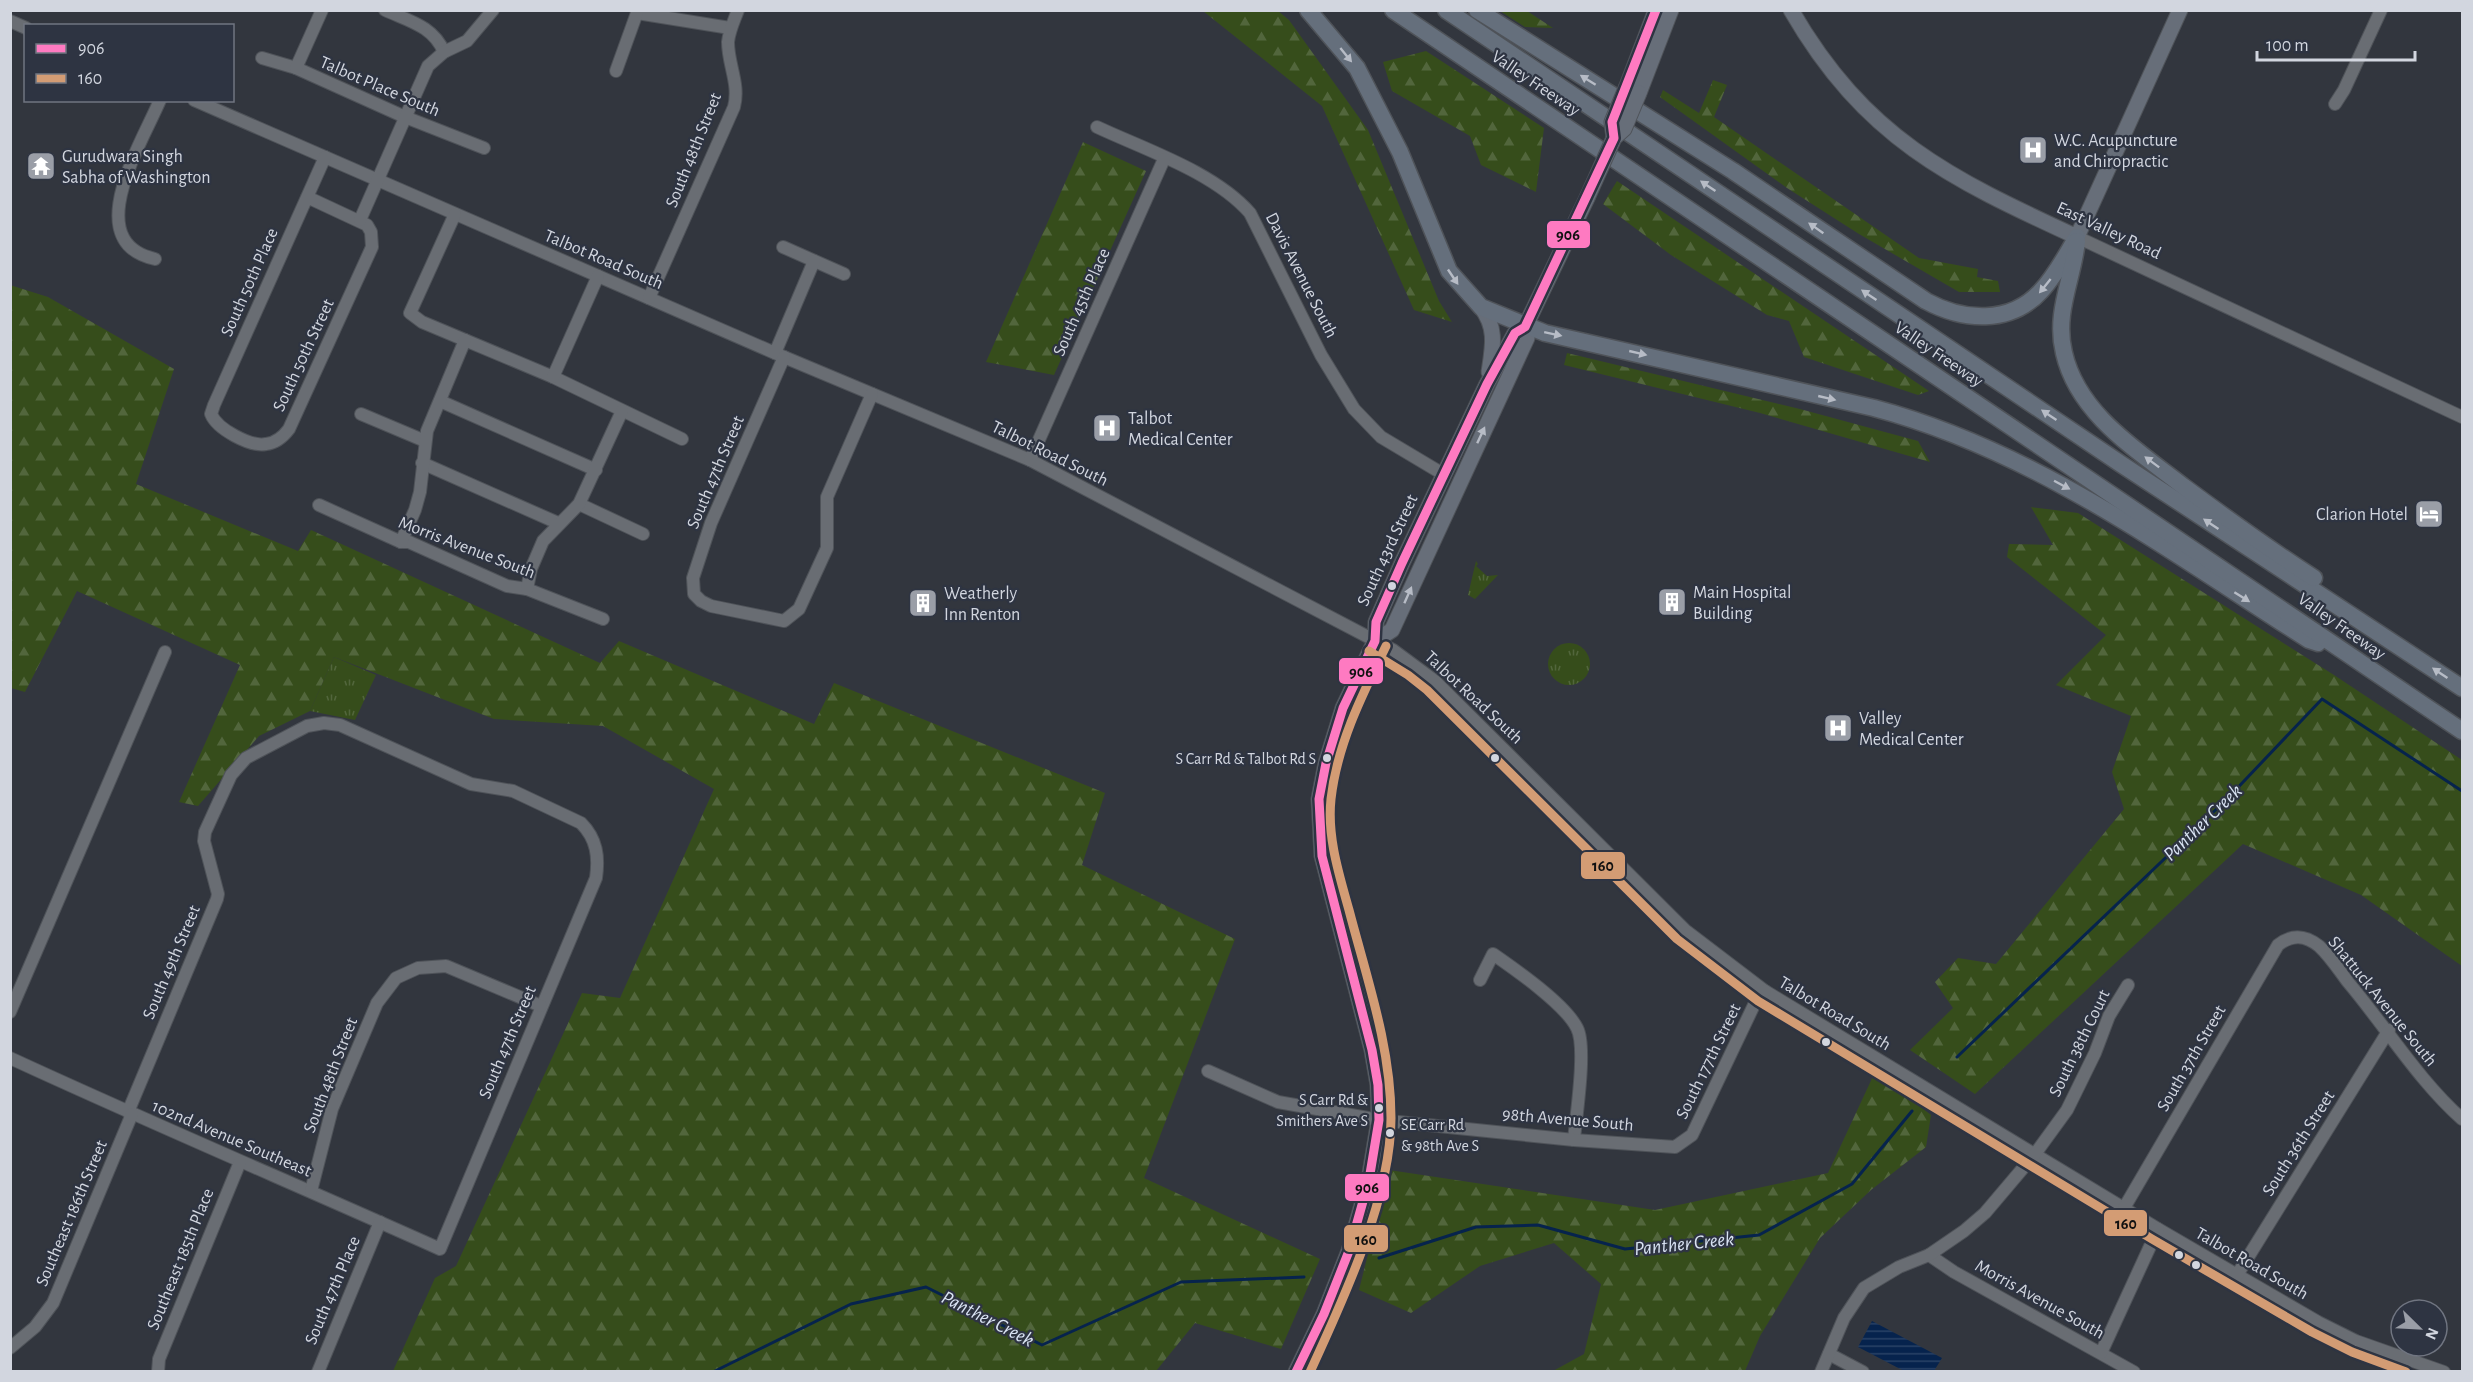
<svg xmlns="http://www.w3.org/2000/svg" width="2473" height="1382" viewBox="0 0 2473 1382" font-family="'Alegreya Sans',sans-serif">
	<style>
		.grass { fill: url(#grass-tufts) }
		.forest { fill: url(#forest-firs) }
		.water { fill: url(#water-rules) }
		.lines { fill: none; stroke-linecap: round; stroke-linejoin: round }
		.stream { stroke: #06234d; stroke-width: 3 }
		.minor-casing { stroke: #4f5359; stroke-width: 14 }
		.major-casing { stroke: #4f5359; stroke-width: 17 }
		.highway-casing { stroke: #4f5359; stroke-width: 19 }
		.minor { stroke: #696d73; stroke-width: 12 }
		.major { stroke: #676e79; stroke-width: 15 }
		.highway { stroke: #656f7c; stroke-width: 16 }
		.major-bridge-casing { stroke: #4f5359; stroke-width: 17; stroke-linecap: butt }
		.major-bridge { stroke: #676e79; stroke-width: 15 }
		.bus-1-casing { stroke: #2e3442; stroke-width: 14 }
		.bus-2-casing { stroke: #2e3442; stroke-width: 14 }
		.bus-1 { stroke: #fe7ac1; stroke-width: 9 }
		.bus-2 { stroke: #d39c74; stroke-width: 9 }
		.oneway { fill: #b7bcc6 }
		.bus-dot { fill: #d2d6df; stroke: #2e3442; stroke-width: 2 }
		.labels { text-anchor: middle; stroke-width: 4.5; stroke-linejoin: round; paint-order: stroke }
		.bus-label { font-size: 16px; fill: #d2d6df; stroke: #2e3442; text-anchor: end }
		.street-label { font-size: 18px; fill: #d2d6df; stroke: #2e3442 }
		.poi-label { font-size: 18px; fill: #d2d6df; stroke: #2e3442; text-anchor: start }
		.water-label { font-size: 20px; font-style: italic; fill: #dae4f4; stroke: #2e3442 }
		.line-badge { stroke: #2e3442; stroke-width: 2 }
		.pale-badge-label { font-size: 16px; text-anchor: middle; font-weight: bold; fill: #111 }
	</style>
	<defs>
		<pattern id="grass-tufts" width="24" height="20" patternUnits="userSpaceOnUse" patternTransform="scale(1.5)"><rect width="24" height="20" fill="#364d1b"/><path d="M3 7l-1-3M5 7V3M7 7l1-3M15 17l-1-3M17 17v-4M19 17l1-3" fill="none" stroke="#52663c"/></pattern>
		<pattern id="forest-firs" width="22" height="20" patternUnits="userSpaceOnUse" patternTransform="scale(1.5)"><rect width="22" height="20" fill="#364d1b"/><path d="M5 1l3.5 6h-7zM16 11l3.5 6h-7z" fill="#52663c"/></pattern>
		<pattern id="water-rules" width="6" height="5" patternUnits="userSpaceOnUse" patternTransform="scale(1.5)"><rect width="6" height="5" fill="#06234d"/><path d="M0 2.5h6" fill="none" stroke="#294266"/></pattern>
	</defs>
	<rect width="100%" height="100%" fill="#32363e"/>
	<g class="grass">
		<polygon points="1476,561 1478,564 1476,566 1487,576 1498,575 1475,599 1468,595"/>
		<circle cx="1569" cy="664" r="21"/>
		<polygon points="334,657 376,675 355,720 310,711"/>
	</g>
	<g class="forest">
		<polygon points="1203,11 1278,11 1289,20 1368,130 1439,301 1452,322 1414,310 1322,106"/>
		<polygon points="1500,11 1527,11 1553,28 1525,27"/>
		<polygon points="1426,51 1544,128 1536,192 1481,165 1470,136 1392,91 1383,62"/>
		<polygon points="1713,80 1727,85 1714,117 1919,258 1978,269 1977,277 1998,281 2000,292 1959,292 1859,234 1787,188 1660,97 1663,90 1699,113"/>
		<polygon points="1083,142 1146,171 1054,375 986,362"/>
		<polygon points="1617,181 1929,391 1918,395 1804,357 1789,321 1767,315 1671,255 1603,204"/>
		<polygon points="10,285 48,297 174,369 136,484 298,551 311,530 600,663 619,641 814,724 834,683 1105,793 1082,865 1235,939 1144,1178 1320,1259 1281,1349 1195,1323 1156,1371 393,1371 435,1278 456,1266 582,993 620,998 714,789 603,726 494,719 334,657 310,711 259,736 198,806 179,802 240,665 77,591 25,692 11,688"/>
		<polygon points="1567,353 1800,409 1918,441 1930,462 1760,413 1564,365"/>
		<polygon points="2031,507 2078,513 2334,675 2462,760 2462,966 2361,895 2243,844 1975,1094 1910,1050 1953,1008 1935,982 1958,958 1996,964 2124,809 2112,772 2131,716 2056,685 2106,635 2007,557 2009,544 2053,545"/>
		<polygon points="1875,1072 1931,1115 1926,1147 1871,1190 1820,1238 1760,1336 1745,1371 1553,1371 1584,1354 1601,1284 1554,1243 1480,1266 1411,1313 1359,1290 1389,1170 1655,1210 1828,1173"/>
	</g>
	<polygon class="water" points="1872,1321 1942,1358 1934,1371 1904,1371 1858,1347"/>
	<g class="lines">
		<g class="stream">
			<polyline points="1957,1057 2226,800 2322,699 2462,791"/>
			<polyline points="1379,1258 1476,1227 1538,1225 1625,1249 1759,1235 1852,1184 1912,1111"/>
			<polyline points="713,1372 851,1304 926,1287 1042,1345 1181,1282 1304,1277"/>
		</g>
		<g class="minor-casing">
			<g id="minor">
				<path d="M385,10C409,21 433,26 444,52"/>
				<polyline points="637,13 730,28"/>
				<polyline points="10,21 26,28"/>
				<polyline points="262,58 296,68 405,117 484,148"/>
				<polyline points="296,68 322,10"/>
				<polyline points="616,71 638,10"/>
				<polyline points="194,100 784,357 1030,460 1393,650 1435,681 1685,930 1765,991 2158,1229 2318,1322 2356,1341 2444,1372"/>
				<polyline points="2335,104 2344,90 2381,10"/>
				<path d="M1097,127C1146,150 1214,172 1250,213L1321,355L1354,409L1381,437L1443,474"/>
				<path d="M307,197L367,225L371,232L372,247L289,429C283,437 276,443 266,444C250,447 217,429 211,414L214,405L325,157"/>
				<polyline points="455,214 410,313 422,322 553,377 682,439"/>
				<polyline points="360,220 428,66 444,52 467,41 493,10"/>
				<polyline points="2077,237 2462,417"/>
				<polyline points="783,247 844,274"/>
				<path d="M155,259C79,242 142,143 160,100"/>
				<path d="M649,298L734,107C740,84 728,65 728,42C729,31 734,21 738,10"/>
				<polyline points="775,353 814,261"/>
				<polyline points="784,357 711,523 693,578 694,594 701,601 711,606 784,621 799,609 827,548 827,497 872,394"/>
				<polyline points="553,377 598,276"/>
				<polyline points="440,401 596,470"/>
				<polyline points="361,414 425,441"/>
				<polyline points="1030,460 1164,159"/>
				<polyline points="422,463 558,523"/>
				<polyline points="579,504 643,534"/>
				<polyline points="319,505 401,542 409,542 507,586 527,589 603,619"/>
				<polyline points="401,542 415,510 420,492 427,431 465,340"/>
				<polyline points="527,589 531,569 543,541 579,504 622,411"/>
				<path d="M1480,980L1493,954C1516,970 1565,1004 1577,1028C1587,1047 1576,1116 1574,1140"/>
				<polyline points="10,1012 165,652"/>
				<path d="M10,1058C153,1124 297,1185 440,1249L596,878C599,857 597,839 581,823L513,791L471,784L340,725L324,723L307,726L246,758L231,775L205,832L204,841L218,894L217,899L128,1112"/>
				<polyline points="1208,1071 1278,1102 1379,1120 1574,1140 1675,1147 1692,1135 1754,1005 1765,991"/>
				<polyline points="311,1191 332,1109 377,1003 396,978 418,968 446,966 541,1006"/>
				<path d="M2124,1208L2278,945C2292,934 2305,935 2319,946C2330,956 2339,970 2348,982C2386,1027 2419,1081 2462,1119"/>
				<polyline points="1929,1255 1954,1272 2134,1372"/>
				<polyline points="2237,1275 2389,1030"/>
				<polyline points="10,1348 35,1327 53,1303 132,1114"/>
				<polyline points="2101,1353 2158,1229"/>
				<polyline points="1829,1354 1863,1372"/>
				<polyline points="158,1372 159,1359 240,1162"/>
				<polyline points="318,1372 380,1222"/>
				<polyline points="1821,1372 1844,1318 1864,1288 1899,1267 1929,1255 1964,1231 1985,1213 2035,1154 2067,1110 2095,1053 2109,1016 2128,985"/>
			</g>
		</g>
		<g class="major-casing">
			<g id="major">
				<path d="M1791,10C1865,138 1949,178 2077,237L2180,10"/>
				<polyline points="1627,86 1656,10"/>
				<polyline points="1639,93 1671,10"/>
				<path d="M1481,307C1497,328 1493,346 1489,372"/>
				<polyline points="1375,641 1392,630 1527,338 1525,327 1587,198"/>
				<polyline points="1296,1372 1324,1314 1349,1251 1369,1180 1379,1120 1378,1085 1372,1050 1322,856 1319,799 1326,763 1343,708 1375,641 1376,622 1402,563 1487,384 1515,333 1525,327"/>
			</g>
		</g>
		<g class="highway-casing">
			<g id="highway">
				<path d="M1308,10L1357,68L1400,152L1449,271L1481,307L1545,333L1874,408C2036,451 2169,551 2309,640L2318,643"/>
				<polyline points="1393,10 2462,731"/>
				<polyline points="1446,10 2121,464 2462,688"/>
				<path d="M1477,10L1733,171L1926,301C1963,321 2010,325 2041,291C2056,275 2066,255 2077,237"/>
				<path d="M2077,241C2073,279 2054,313 2064,353C2078,414 2137,450 2183,486C2226,518 2269,549 2314,578"/>
			</g>
		</g>
		<use href="#minor" class="minor"/>
		<use href="#major" class="major"/>
		<use href="#highway" class="highway"/>
		<g class="major-bridge-casing">
			<g id="major-bridge">
				<polyline points="1614,138 1612,122 1627,86"/>
				<polyline points="1587,198 1614,138 1624,129 1639,93"/>
			</g>
		</g>
		<use href="#major-bridge" class="major-bridge"/>
		<g class="bus-1-casing">
			<polyline id="bus-1" points="1296,1372 1324,1314 1349,1251 1369,1180 1379,1120 1378,1085 1372,1050 1322,856 1319,799 1326,763 1343,708 1375,641 1376,622 1402,563 1487,384 1515,333 1525,327 1614,138 1612,122 1656,10"/>
		</g>
		<g class="bus-2-casing">
			<g id="bus-2">
				<polyline points="1369,651 1408,675 1427,690 1677,939 1758,1001 2152,1239 2312,1332 2352,1352 2406,1372"/>
				<path d="M1310,1372C1343,1300 1391,1198 1391,1118C1391,1047 1367,979 1349,910C1339,874 1327,837 1331,799C1337,745 1362,695 1386,646"/>
			</g>
		</g>
		<use href="#bus-1" class="bus-1"/>
		<use href="#bus-2" class="bus-2"/>
	</g>
	<defs><path id="oneway-solid" d="M-6-.8H1V-3.2L6.5 0L1 3.2V.8H-6Z" transform="scale(1.5)"/></defs>
	<g class="oneway">
		<use href="#oneway-solid" transform="translate(1346 55) rotate(51)"/>
		<use href="#oneway-solid" transform="translate(1588 80) rotate(-148)"/>
		<use href="#oneway-solid" transform="translate(1708 186) rotate(-146)"/>
		<use href="#oneway-solid" transform="translate(1816 228) rotate(-145)"/>
		<use href="#oneway-solid" transform="translate(1453 277) rotate(56)"/>
		<use href="#oneway-solid" transform="translate(2045 286) rotate(129)"/>
		<use href="#oneway-solid" transform="translate(1869 295) rotate(-146)"/>
		<use href="#oneway-solid" transform="translate(1553 334) rotate(12)"/>
		<use href="#oneway-solid" transform="translate(1638 353) rotate(13)"/>
		<use href="#oneway-solid" transform="translate(1827 398) rotate(13)"/>
		<use href="#oneway-solid" transform="translate(2049 415) rotate(-146)"/>
		<use href="#oneway-solid" transform="translate(1481 435) rotate(-65)"/>
		<use href="#oneway-solid" transform="translate(2152 462) rotate(-143)"/>
		<use href="#oneway-solid" transform="translate(2062 485) rotate(28)"/>
		<use href="#oneway-solid" transform="translate(2211 524) rotate(-146)"/>
		<use href="#oneway-solid" transform="translate(1408 595) rotate(-66)"/>
		<use href="#oneway-solid" transform="translate(2242 597) rotate(32)"/>
		<use href="#oneway-solid" transform="translate(2440 673) rotate(-146)"/>
	</g>
	<defs>
		<g id="hospital-square" transform="scale(1.5)"><rect x="-9" y="-9" width="18" height="18" rx="4" fill="#9a9ea7" stroke="#2e3442"/><path d="M-5-5h3v3.5h4V-5h3V5h-3V1.5h-4V5h-3Z" fill="#fff"/></g>
		<g id="temple-square" transform="scale(1.5)"><rect x="-9" y="-9" width="18" height="18" rx="4" fill="#9a9ea7" stroke="#2e3442"/><path d="M0-6L5-2H3V0L6.5 2.5H4V6H1.5V3h-3V6H-4V2.5H-6.5L-3 0V-2H-5Z" fill="#fff"/></g>
		<g id="hotel-square" transform="scale(1.5)"><rect x="-9" y="-9" width="18" height="18" rx="4" fill="#9a9ea7" stroke="#2e3442"/><path d="M-6-4.5h1.5V1H6V5H4.5V3h-9V5H-6ZM-4 0a1.8 1.8 0 1 1 3.6 0ZM.5 0V-2.5h3Q6-2.5 6 0Z" fill="#fff"/></g>
		<g id="building-square" transform="scale(1.5)"><rect x="-9" y="-9" width="18" height="18" rx="4" fill="#9a9ea7" stroke="#2e3442"/><path d="M-4-6H4V6H1V3H-1V6H-4ZM-2.5-4.3h1.7v1.8h-1.7ZM.8-4.3h1.7v1.8H.8ZM-2.5-1h1.7V.8h-1.7ZM.8-1h1.7V.8H.8Z" fill="#fff"/></g>
	</defs>
	<g fill-rule="evenodd">
		<use href="#hospital-square" x="2033" y="150"/>
		<use href="#temple-square" x="41" y="166"/>
		<use href="#hospital-square" x="1107" y="428"/>
		<use href="#hotel-square" x="2429" y="514"/>
		<use href="#building-square" x="1672" y="602"/>
		<use href="#building-square" x="923" y="603"/>
		<use href="#hospital-square" x="1838" y="728"/>
	</g>
	<g class="bus-dot">
		<circle cx="1392" cy="586" r="5"/>
		<circle cx="1327" cy="758" r="5"/>
		<circle cx="1495" cy="758" r="5"/>
		<circle cx="1826" cy="1042" r="5"/>
		<circle cx="1379" cy="1108" r="5"/>
		<circle cx="1390" cy="1133" r="5"/>
		<circle cx="2179" cy="1255" r="5"/>
		<circle cx="2196" cy="1265" r="5"/>
	</g>
	<g class="labels">
		<g class="bus-label">
			<text x="1316" y="764">S Carr Rd &amp; Talbot Rd S</text>
			<text x="1368" y="1105">S Carr Rd &amp;<tspan x="1368" dy="21">Smithers Ave S</tspan></text>
			<text x="1401" y="1130" text-anchor="start">SE Carr Rd<tspan x="1401" dy="21">&amp; 98th Ave S</tspan></text>
		</g>
		<g class="street-label">
			<text transform="translate(1536 83) rotate(34)" y="6">Valley Freeway</text>
			<text transform="translate(380 86) rotate(23)" y="6">Talbot Place South</text>
			<text transform="translate(693 150) rotate(-68)" y="6">South 48th Street</text>
			<text transform="translate(2109 230) rotate(25)" y="6">East Valley Road</text>
			<text transform="translate(604 259) rotate(23)" y="6">Talbot Road South</text>
			<text transform="translate(1302 275) rotate(63)" y="6">Davis Avenue South</text>
			<text transform="translate(249 282) rotate(-66)" y="6">South 50th Place</text>
			<text transform="translate(1081 302) rotate(-66)" y="6">South 45th Place</text>
			<text transform="translate(1939 354) rotate(34)" y="6">Valley Freeway</text>
			<text transform="translate(303 355) rotate(-65)" y="6">South 50th Street</text>
			<text transform="translate(1050 453) rotate(26)" y="6">Talbot Road South</text>
			<text transform="translate(715 472) rotate(-67)" y="6">South 47th Street</text>
			<text transform="translate(467 547) rotate(21)" y="6">Morris Avenue South</text>
			<text transform="translate(1387 550) rotate(-65)" y="6">South 43rd Street</text>
			<text transform="translate(2342 626) rotate(35)" y="6">Valley Freeway</text>
			<text transform="translate(1474 697) rotate(43)" y="6">Talbot Road South</text>
			<text transform="translate(171 962) rotate(-67)" y="6">South 49th Street</text>
			<text transform="translate(2383 1001) rotate(51)" y="6">Shattuck Avenue South</text>
			<text transform="translate(1835 1013) rotate(31)" y="6">Talbot Road South</text>
			<text transform="translate(507 1042) rotate(-67)" y="6">South 47th Street</text>
			<text transform="translate(2079 1043) rotate(-64)" y="6">South 38th Court</text>
			<text transform="translate(2191 1058) rotate(-60)" y="6">South 37th Street</text>
			<text transform="translate(1708 1061) rotate(-64)" y="6">South 177th Street</text>
			<text transform="translate(330 1075) rotate(-69)" y="6">South 48th Street</text>
			<text transform="translate(1568 1119) rotate(5)" y="6">98th Avenue South</text>
			<text transform="translate(232 1138) rotate(23)" y="6">102nd Avenue Southeast</text>
			<text transform="translate(2298 1143) rotate(-58)" y="6">South 36th Street</text>
			<text transform="translate(71 1213) rotate(-67)" y="6">Southeast 186th Street</text>
			<text transform="translate(180 1259) rotate(-68)" y="6">Southeast 185th Place</text>
			<text transform="translate(2252 1263) rotate(30)" y="6">Talbot Road South</text>
			<text transform="translate(332 1290) rotate(-67)" y="6">South 47th Place</text>
			<text transform="translate(2040 1299) rotate(29)" y="6">Morris Avenue South</text>
		</g>
		<g class="poi-label">
			<text x="2054" y="146">W.C. Acupuncture<tspan x="2054" dy="21">and Chiropractic</tspan></text>
			<text x="62" y="162">Gurudwara Singh<tspan x="62" dy="21">Sabha of Washington</tspan></text>
			<text x="1128" y="424">Talbot<tspan x="1128" dy="21">Medical Center</tspan></text>
			<text x="2408" y="520" text-anchor="end">Clarion Hotel</text>
			<text x="1693" y="598">Main Hospital<tspan x="1693" dy="21">Building</tspan></text>
			<text x="944" y="599">Weatherly<tspan x="944" dy="21">Inn Renton</tspan></text>
			<text x="1859" y="724">Valley<tspan x="1859" dy="21">Medical Center</tspan></text>
		</g>
		<g class="water-label">
			<text transform="translate(2202 822) rotate(-44)" y="7">Panther Creek</text>
			<text transform="translate(1684 1243) rotate(-6)" y="7">Panther Creek</text>
			<text transform="translate(988 1318) rotate(27)" y="7">Panther Creek</text>
		</g>
	</g>
	<g class="line-badge">
		<rect x="1546" y="220" width="45" height="29" rx="6" fill="#fe7ac1"/>
		<rect x="1338" y="657" width="46" height="28" rx="6" fill="#fe7ac1"/>
		<rect x="1580" y="851" width="46" height="29" rx="6" fill="#d39c74"/>
		<rect x="1344" y="1173" width="46" height="29" rx="6" fill="#fe7ac1"/>
		<rect x="2103" y="1209" width="45" height="28" rx="6" fill="#d39c74"/>
		<rect x="1343" y="1224" width="46" height="29" rx="6" fill="#d39c74"/>
	</g>
	<g class="pale-badge-label">
		<text x="1568" y="240">906</text>
		<text x="1361" y="677">906</text>
		<text x="1603" y="871">160</text>
		<text x="1367" y="1193">906</text>
		<text x="2126" y="1229">160</text>
		<text x="1366" y="1245">160</text>
	</g>
	<rect width="2473" height="1382" fill="none" stroke="#d2d6df" stroke-width="24"/>
	<rect x="24" y="24" width="210" height="78" fill="#2e3442" stroke="#707581" stroke-width="1.5"/>
	<rect x="36" y="44" width="30" height="9" fill="#fe7ac1" stroke="#707581" stroke-width="1.5"/>
	<text x="78" y="54" font-size="18" fill="#d2d6df">906</text>
	<rect x="36" y="74" width="30" height="9" fill="#d39c74" stroke="#707581" stroke-width="1.5"/>
	<text x="78" y="84" font-size="18" fill="#d2d6df">160</text>
	<g transform="translate(2419 1328) rotate(114)"><circle r="28" fill="#2e3442" stroke="#707581" stroke-width="1.5"/>
	<path d="M0-4.5L10 22L0 15L-10 22Z" fill="#9a9ea7"/>
	<text y="-9" font-size="16" font-weight="bold" text-anchor="middle" fill="#d2d6df">N</text>
	</g>
	<path d="M2257 51v9h158v-9" fill="none" stroke="#d2d6df" stroke-width="3"/>
	<text x="2266" y="51" font-size="18" fill="#d2d6df" stroke="#2e3442" stroke-width="4.5" paint-order="stroke">100 m</text>
</svg>
